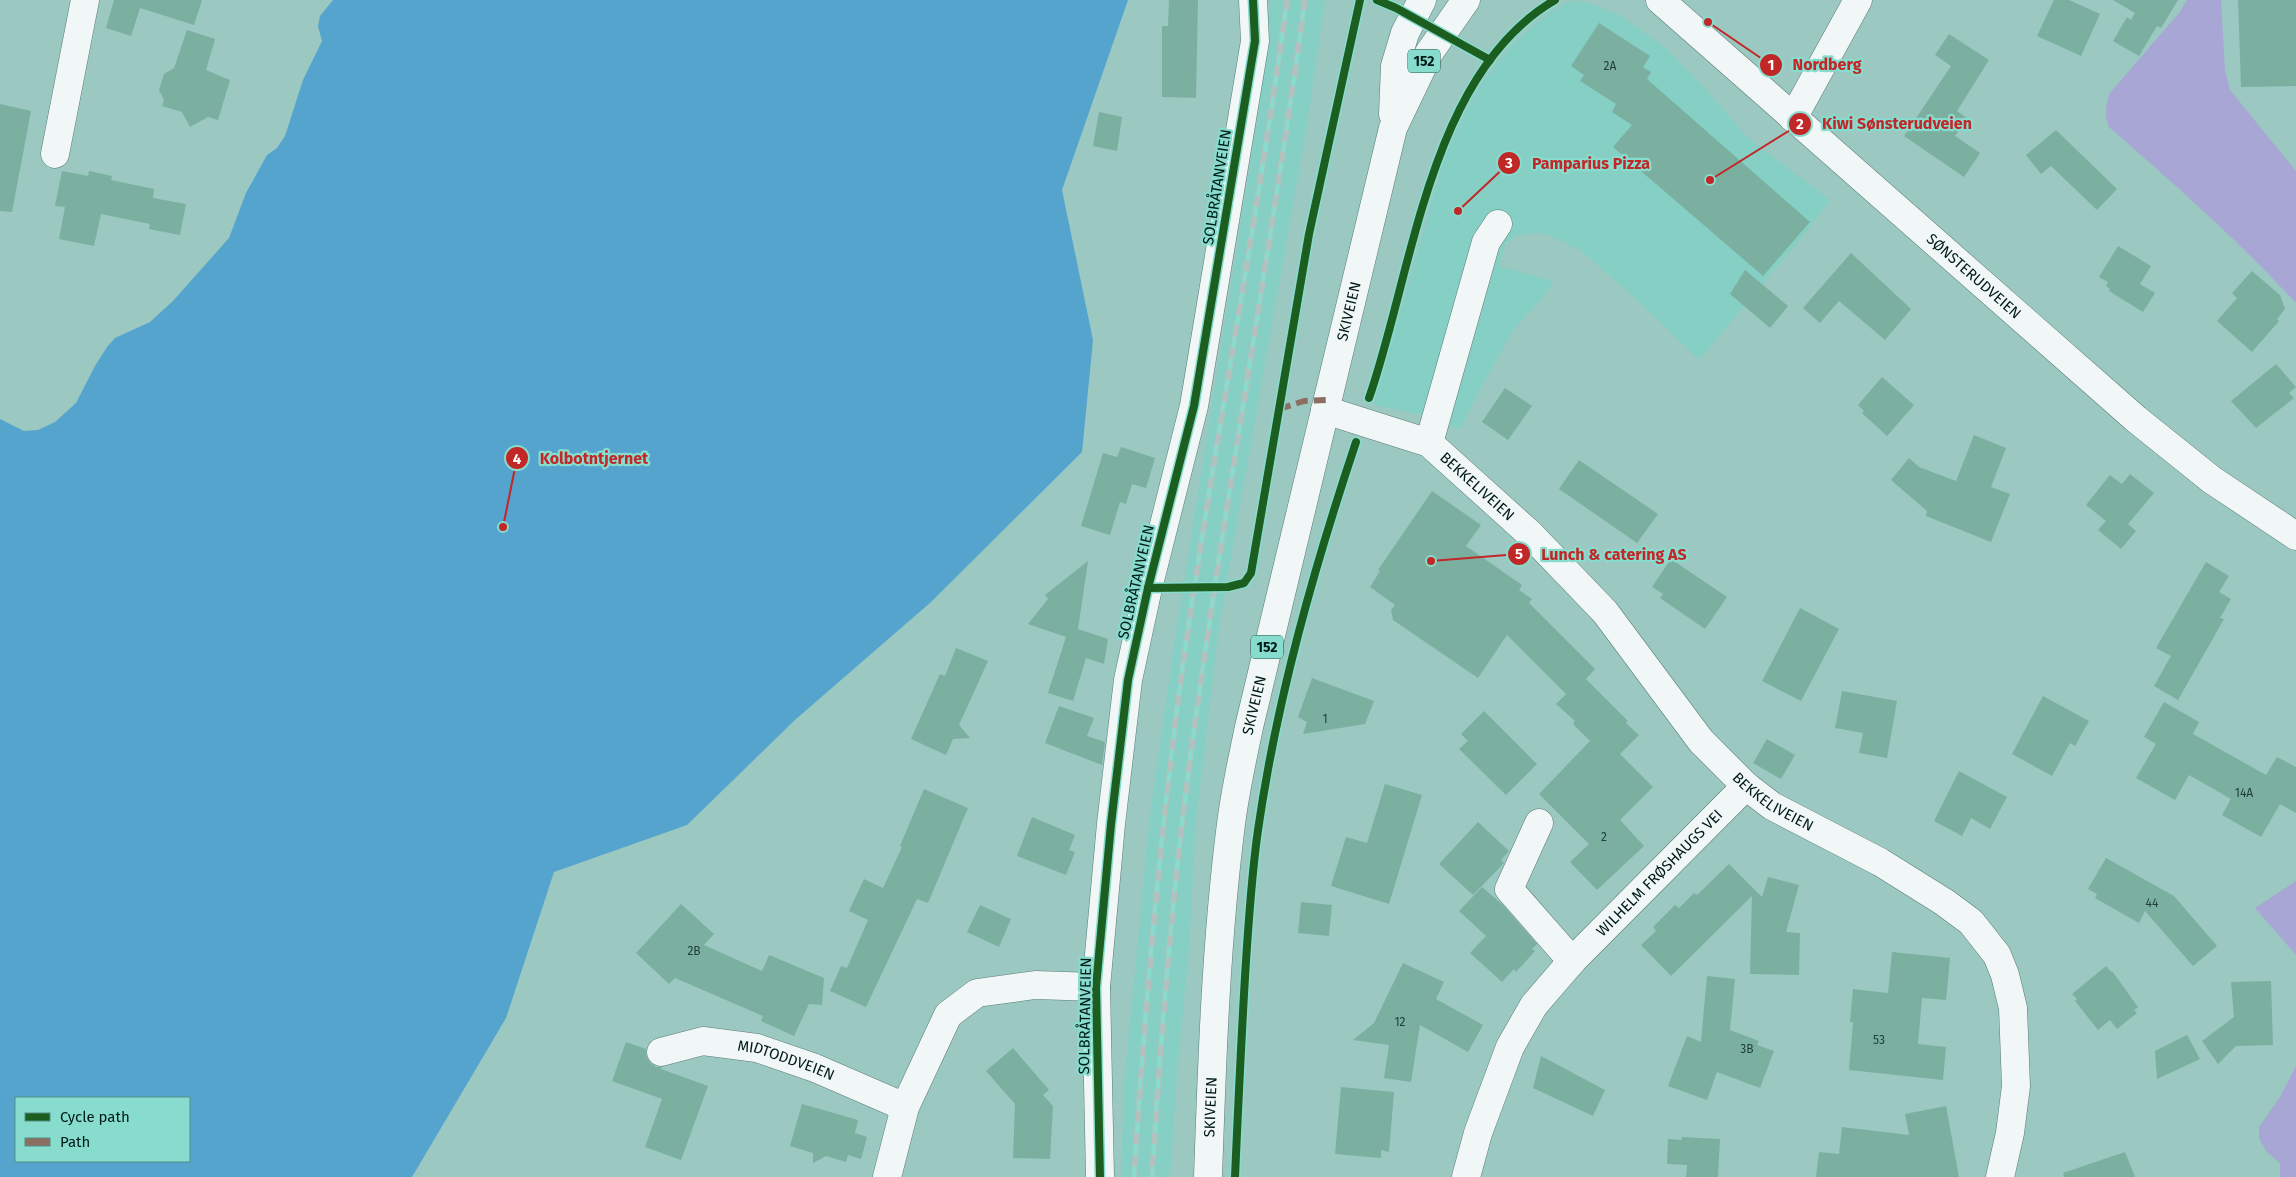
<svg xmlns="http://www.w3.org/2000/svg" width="2296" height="1177" viewBox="0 0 2296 1177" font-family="'Fira Sans',sans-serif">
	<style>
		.built { fill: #85cfc4 }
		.green { fill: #a7a6d5 }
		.water { fill: #55a4ce; fill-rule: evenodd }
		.building { fill: #7bb0a1 }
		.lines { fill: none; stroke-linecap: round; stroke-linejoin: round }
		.minor-casing { stroke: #5a7c77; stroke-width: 29 }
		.major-casing { stroke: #5a7c77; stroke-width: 29 }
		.minor { stroke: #f0f7f6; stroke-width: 28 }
		.major { stroke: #f0f7f6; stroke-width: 28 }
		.rail-casing { stroke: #b4c0be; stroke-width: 5.5 }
		.rail { stroke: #87dcce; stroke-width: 4; stroke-dasharray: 11; stroke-linecap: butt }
		.quiet { stroke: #8d6e63; stroke-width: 6; stroke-dasharray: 12 6; stroke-linecap: butt }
		.cycleway-casing { stroke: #87dcce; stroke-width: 11 }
		.cycleway { stroke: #1b5e20; stroke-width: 8 }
		.labels { text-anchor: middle; stroke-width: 4.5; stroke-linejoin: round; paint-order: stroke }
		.number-label { font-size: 12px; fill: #1f4039 }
		.shield { fill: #87dcce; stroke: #28544d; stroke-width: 1 }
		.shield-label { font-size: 14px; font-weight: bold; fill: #001a16 }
		.street-label { font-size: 15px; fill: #001a16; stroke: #87dcce }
		.leader { fill: none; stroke: #c12726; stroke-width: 2 }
		.callout-dot { fill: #c12726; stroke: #87dcce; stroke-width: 2 }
		.mark-label { font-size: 15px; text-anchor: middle; font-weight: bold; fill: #fff }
		.callout-label { font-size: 16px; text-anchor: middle; font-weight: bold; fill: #c12726; stroke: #87dcce; stroke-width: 4.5; stroke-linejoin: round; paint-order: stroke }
	</style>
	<rect width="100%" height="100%" fill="#9bc8c1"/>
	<g class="built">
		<polygon points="1270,0 1325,0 1307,125 1220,619 1196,820 1189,948 1177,1073 1170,1177 1121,1177 1124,1084 1150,815 1176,632 1259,108"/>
		<polygon points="1578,1 1592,4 1623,17 1667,49 1702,85 1748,138 1830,200 1806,232 1699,360 1634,297 1580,250 1548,235 1537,233 1519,235 1506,242 1499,266 1553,281 1546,294 1514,329 1479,391 1460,429 1417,414 1374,405 1445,157 1464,116 1482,83 1512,45 1547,14 1568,2"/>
	</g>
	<g class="green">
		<path d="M2187,0H2221L2225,70L2230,90L2296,171V303C2238,240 2173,183 2109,127C2104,115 2106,106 2109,94L2179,13Z"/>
		<polygon points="2296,881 2296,955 2255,908"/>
		<polygon points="2296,1066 2296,1177 2280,1177 2280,1163 2266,1151 2259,1138 2259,1127 2280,1097"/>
	</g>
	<path class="water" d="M333,0H1128L1062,190L1093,340L1082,452L931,602L796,719L687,825L554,872L506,1018L412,1177H0V419L24,431L38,430L55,422L76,403L95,366L107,347L115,338L150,322L173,301L229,238L246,193L267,155L277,148L285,136L303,80L322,41L318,26L320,16ZM16,1098H189V1161H16Z"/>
	<g class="building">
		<polygon points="114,0 202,0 194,25 140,8 131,36 106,28"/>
		<polygon points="1169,0 1198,0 1196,98 1162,97 1162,26 1168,26"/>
		<polygon points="2054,0 2069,0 2100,14 2081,56 2037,36"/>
		<polygon points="2113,0 2178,0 2161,28 2157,26 2139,56 2113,41 2127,17 2131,20 2135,13"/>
		<polygon points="2238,0 2296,0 2296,86 2241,87"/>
		<polygon points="1599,23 1650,56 1643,67 1651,72 1647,79 1810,222 1763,276 1613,147 1632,125 1612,112 1616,104 1580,81 1584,75 1571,66"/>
		<polygon points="187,30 215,39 206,70 230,80 218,120 208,117 190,127 182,112 162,106 164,100 159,90 164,74 174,68"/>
		<polygon points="1949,34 1989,60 1957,111 1967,118 1955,136 1980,153 1964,177 1904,136 1951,66 1935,55"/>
		<polygon points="0,104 31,111 12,212 0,211"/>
		<polygon points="1099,112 1122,117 1117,151 1093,146"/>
		<polygon points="2056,130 2117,189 2097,210 2051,166 2041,174 2026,155"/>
		<polygon points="62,171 88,176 89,171 112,176 111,180 154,189 153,198 186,204 180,235 149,229 150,224 101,214 94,246 59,239 65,207 55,206"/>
		<polygon points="2118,246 2151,266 2140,284 2155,293 2143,312 2109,291 2110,289 2106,286 2108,282 2099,277"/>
		<polygon points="1851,253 1911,309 1885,340 1839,301 1820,323 1803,308"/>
		<polygon points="1745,270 1788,306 1770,328 1730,294"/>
		<polygon points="2252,271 2280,295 2285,309 2277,319 2279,321 2252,352 2217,321 2237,298 2232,293"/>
		<polygon points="2276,364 2296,387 2289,393 2294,398 2256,428 2231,401"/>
		<polygon points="1882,377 1914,405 1887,436 1862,413 1864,411 1858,405"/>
		<polygon points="1505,388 1532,406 1508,440 1482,422"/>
		<polygon points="1974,435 2006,448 1991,487 2010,494 1991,542 1926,516 1927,511 1891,480 1909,458 1919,467 1956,481"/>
		<polygon points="1121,447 1155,458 1146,488 1132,484 1126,504 1120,502 1110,535 1081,526 1103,453 1117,457"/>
		<polygon points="1579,460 1658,514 1637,543 1559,489"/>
		<polygon points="2130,474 2154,493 2128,524 2136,531 2121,549 2098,530 2106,521 2086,505 2110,475 2122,484"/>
		<polygon points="1432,491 1481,525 1466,546 1522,585 1519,590 1532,599 1529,603 1595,669 1586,679 1628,721 1626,723 1639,735 1620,754 1653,787 1620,820 1644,846 1597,890 1570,862 1589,844 1539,794 1590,741 1573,724 1575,721 1556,704 1566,694 1507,635 1478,678 1393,620 1391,610 1395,605 1370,587 1380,571 1378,570"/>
		<polygon points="1671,559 1727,597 1705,629 1660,598 1663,594 1652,587"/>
		<polygon points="1088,561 1078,629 1108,639 1104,664 1086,658 1073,701 1048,693 1066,637 1028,624 1048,599 1045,595"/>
		<polygon points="2206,562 2229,576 2219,592 2231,599 2220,618 2224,619 2178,700 2154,686 2171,656 2156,648"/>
		<polygon points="1800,608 1839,629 1801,701 1762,681"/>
		<polygon points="956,648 988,661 959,725 970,738 953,739 946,755 911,739 940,674 945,676"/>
		<polygon points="1312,678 1374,701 1365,724 1303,734 1307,722 1298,717"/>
		<polygon points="1842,691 1897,701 1887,758 1859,753 1863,733 1835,728"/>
		<polygon points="2043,696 2089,721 2075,746 2070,743 2052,776 2012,754"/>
		<polygon points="2164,702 2199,722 2193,734 2266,775 2277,757 2296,767 2296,813 2280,804 2261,837 2222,815 2231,799 2189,775 2175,800 2136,778 2156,744 2144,737"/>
		<polygon points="1059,706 1094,718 1087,736 1105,742 1102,765 1045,743"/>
		<polygon points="1484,711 1537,764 1506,795 1459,749 1468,741 1461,734"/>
		<polygon points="1767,739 1795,755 1781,779 1753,763"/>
		<polygon points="1959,771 2007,797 1990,829 1971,818 1962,836 1934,821"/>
		<polygon points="1385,784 1422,795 1389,904 1331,886 1346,837 1367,843"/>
		<polygon points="924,789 968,808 928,903 917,899 866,1007 830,991 841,966 847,968 868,920 849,911 864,879 883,888 902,847 900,846"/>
		<polygon points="1032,817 1075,835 1069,850 1075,852 1066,875 1017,856"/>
		<polygon points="1478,822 1509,851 1501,860 1504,863 1473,895 1439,864"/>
		<polygon points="2106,858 2174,896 2217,946 2193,966 2145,911 2139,923 2095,898 2097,894 2088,889"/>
		<polygon points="1729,864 1762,897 1768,877 1799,885 1786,932 1800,933 1799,975 1750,974 1752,896 1671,976 1641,945 1656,931 1653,927 1675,905 1679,908 1694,893 1697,895"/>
		<polygon points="1482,887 1503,905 1537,944 1532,949 1535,951 1516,972 1514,969 1502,982 1470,953 1486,936 1459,911"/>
		<polygon points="1301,902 1332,905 1329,936 1298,933"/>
		<polygon points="681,904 714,934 704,945 762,971 769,955 824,978 822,1005 809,1004 794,1036 761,1021 763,1016 675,978 669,984 636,953"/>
		<polygon points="980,905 1011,919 999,947 967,932"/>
		<polygon points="1892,952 1950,958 1946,1000 1922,998 1918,1044 1946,1047 1943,1080 1849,1070 1853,1022 1850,1022 1853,989 1888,993"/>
		<polygon points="1403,963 1444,982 1436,999 1483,1025 1468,1052 1420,1025 1411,1082 1384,1078 1389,1045 1353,1040 1374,1023"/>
		<polygon points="2106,966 2111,972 2112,971 2138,1007 2134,1010 2137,1013 2117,1029 2110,1020 2098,1030 2075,1001 2077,999 2072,994"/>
		<polygon points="1707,976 1735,979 1730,1030 1759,1041 1757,1045 1774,1051 1760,1088 1717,1072 1707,1100 1668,1086 1687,1036 1701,1042"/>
		<polygon points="2271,981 2273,1045 2236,1046 2218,1064 2202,1041 2234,1017 2231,982"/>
		<polygon points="2187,1035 2200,1059 2157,1079 2155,1051"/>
		<polygon points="626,1042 646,1049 646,1056 650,1063 656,1067 662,1067 661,1069 708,1086 681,1160 645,1147 662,1099 612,1081"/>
		<polygon points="1013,1048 1049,1090 1043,1095 1053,1106 1050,1159 1013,1158 1015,1104 986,1071"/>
		<polygon points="1541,1056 1605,1090 1593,1116 1533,1088"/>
		<polygon points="1341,1087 1394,1092 1389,1152 1381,1150 1381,1158 1335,1154"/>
		<polygon points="802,1104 858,1120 855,1133 867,1137 861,1159 848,1155 846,1162 826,1156 813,1163 813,1153 790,1146"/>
		<polygon points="1946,1106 1959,1177 1816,1177 1819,1152 1839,1154 1842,1127 1909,1135 1905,1114"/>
		<polygon points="1682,1137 1720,1139 1718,1177 1686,1177 1687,1165 1667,1164 1668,1139 1682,1140"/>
		<polygon points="2125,1152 2135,1177 2064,1177 2063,1173"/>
	</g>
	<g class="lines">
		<g class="minor-casing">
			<g id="minor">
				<polyline points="1793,118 1858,0"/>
				<polyline points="55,154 85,0"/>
				<path id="s1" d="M1325,410L1429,443L1530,534L1605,612L1701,741L1746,786L1772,806L1880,862L1944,902L1971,922L1997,955L2005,975L2013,1008L2016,1086L2010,1133L2000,1177"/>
				<polyline points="1429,443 1486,242 1498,224"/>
				<polyline points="1539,823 1509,889 1572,961"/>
				<path id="s2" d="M661,1052L703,1041L757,1048L815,1068L905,1107"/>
				<polyline points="887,1177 905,1107 948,1015 977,993 1035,985 1096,987"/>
				<polyline points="1100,1177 1096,987 1111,824 1128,680 1148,588 1194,406 1255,41 1253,0"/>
				<path id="s3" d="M1466,1177L1478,1133L1510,1047L1534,1005L1572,961L1746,786"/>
			</g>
		</g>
		<g class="major-casing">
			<g id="major">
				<path id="s4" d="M1660,0L2136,419L2212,480L2296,536"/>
				<polyline points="1393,114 1395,66 1405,33 1422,0"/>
				<path id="s5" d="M1208,1177C1212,1060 1216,941 1231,824C1235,792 1242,760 1249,727L1393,128L1429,53L1466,0"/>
			</g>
		</g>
		<use href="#minor" class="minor"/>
		<use href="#major" class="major"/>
		<g class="rail-casing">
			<g id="rail">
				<path d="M1134,1177C1145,1008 1159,840 1182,672C1213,448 1257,225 1287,0"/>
				<path d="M1152,1177C1160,1048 1170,919 1186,791C1220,526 1269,264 1305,0"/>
			</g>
		</g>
		<use href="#rail" class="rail"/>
		<polyline class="quiet" points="1279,409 1304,401 1328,400"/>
		<g class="cycleway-casing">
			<g id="cycleway">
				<polyline points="1377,0 1396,8 1490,60"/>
				<path d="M1369,398C1413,272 1429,73 1555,0"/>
				<polyline points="1148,588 1228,587 1244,583 1251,573 1309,234 1360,0"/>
				<polyline points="1100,1177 1096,987 1111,824 1128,680 1148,588 1194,406 1255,41 1253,0"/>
				<path d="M1235,1177C1238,1110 1241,1044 1245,977C1248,928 1251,879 1258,830C1277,698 1314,568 1356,442"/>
			</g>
		</g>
		<use href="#cycleway" class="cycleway"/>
	</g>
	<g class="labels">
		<g class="number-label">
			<text x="1610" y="70">2A</text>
			<text x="1325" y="723">1</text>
			<text x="2244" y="797">14A</text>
			<text x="1604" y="841">2</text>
			<text x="2152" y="907">44</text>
			<text x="694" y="955">2B</text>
			<text x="1400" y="1026">12</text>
			<text x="1879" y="1044">53</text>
			<text x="1747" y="1053">3B</text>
		</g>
		<g class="shield">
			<rect x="1408" y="49.5" width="32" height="23" rx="4"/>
			<rect x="1251" y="635.5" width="32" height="23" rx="4"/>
		</g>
		<g class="shield-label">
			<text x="1424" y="66">152</text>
			<text x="1267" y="652">152</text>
		</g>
		<g class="street-label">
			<text transform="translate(1217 187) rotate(-81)" y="5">SOLBRÅTANVEIEN</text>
			<text dy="5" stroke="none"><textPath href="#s4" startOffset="418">SØNSTERUDVEIEN</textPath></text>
			<text dy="5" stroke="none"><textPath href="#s5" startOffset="880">SKIVEIEN</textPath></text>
			<text dy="5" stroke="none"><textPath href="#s1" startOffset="174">BEKKELIVEIEN</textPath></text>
			<text transform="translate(1136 582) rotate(-77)" y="5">SOLBRÅTANVEIEN</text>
			<text dy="5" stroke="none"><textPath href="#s5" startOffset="475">SKIVEIEN</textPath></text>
			<text dy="5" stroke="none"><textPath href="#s1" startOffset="609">BEKKELIVEIEN</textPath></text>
			<text dy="5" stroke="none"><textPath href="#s3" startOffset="368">WILHELM FRØSHAUGS VEI</textPath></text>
			<text transform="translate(1085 1016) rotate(-89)" y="5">SOLBRÅTANVEIEN</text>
			<text dy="5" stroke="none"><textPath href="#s2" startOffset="129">MIDTODDVEIEN</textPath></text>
			<text dy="5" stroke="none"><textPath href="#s5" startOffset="70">SKIVEIEN</textPath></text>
		</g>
	</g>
	<path class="leader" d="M1708 22L1771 65M1710 180L1800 124M1458 211L1509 163M503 527L517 458M1431 561L1519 554"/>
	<g class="callout-dot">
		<circle cx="1708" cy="22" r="5"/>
		<circle cx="1710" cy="180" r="5"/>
		<circle cx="1458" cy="211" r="5"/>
		<circle cx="503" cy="527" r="5"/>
		<circle cx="1431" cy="561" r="5"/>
		<circle cx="1771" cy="65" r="12"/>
		<circle cx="1800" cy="124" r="12"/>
		<circle cx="1509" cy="163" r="12"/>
		<circle cx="517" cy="458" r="12"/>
		<circle cx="1519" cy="554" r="12"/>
	</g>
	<g class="mark-label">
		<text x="1771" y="70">1</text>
		<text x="1800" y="129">2</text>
		<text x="1509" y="168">3</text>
		<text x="517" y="464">4</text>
		<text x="1519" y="559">5</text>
	</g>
	<g class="callout-label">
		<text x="1827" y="70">Nordberg</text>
		<text x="1897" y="129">Kiwi Sønsterudveien</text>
		<text x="1591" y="169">Pamparius Pizza</text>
		<text x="594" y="464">Kolbotntjernet</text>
		<text x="1614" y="560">Lunch &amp; catering AS</text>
	</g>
	<rect x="15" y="1097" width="175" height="65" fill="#87dcce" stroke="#518e84"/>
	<rect x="25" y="1113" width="25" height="8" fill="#1b5e20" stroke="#518e84"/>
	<text x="60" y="1122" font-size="15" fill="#001a16">Cycle path</text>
	<rect x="25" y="1138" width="25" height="8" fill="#8d6e63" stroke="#518e84"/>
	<text x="60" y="1147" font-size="15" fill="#001a16">Path</text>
</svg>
